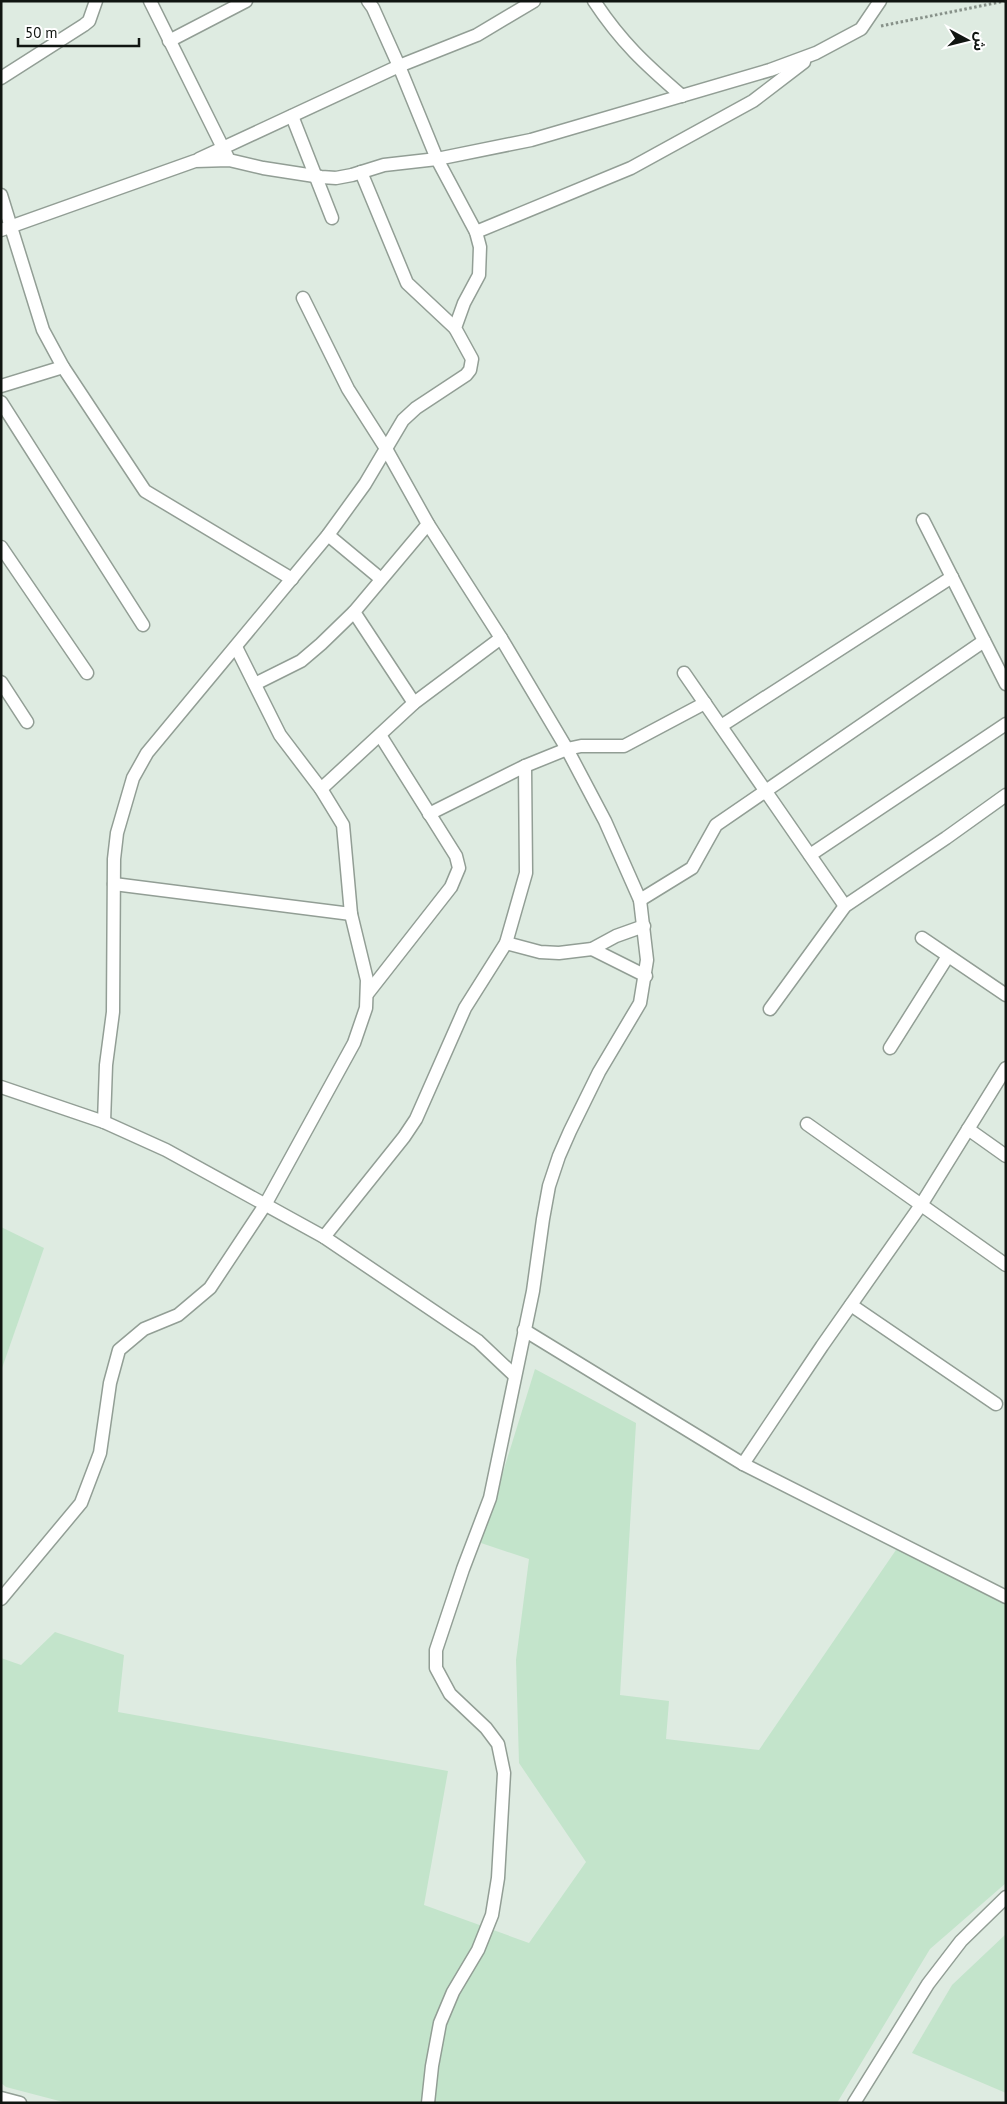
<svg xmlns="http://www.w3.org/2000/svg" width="1007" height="2104" viewBox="0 0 1007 2104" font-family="'PT Sans','Noto Sans Arabic',sans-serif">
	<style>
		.green { fill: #c3e4cb }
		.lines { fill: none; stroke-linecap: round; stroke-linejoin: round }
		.minor-casing { stroke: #929e95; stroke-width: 15 }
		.path { stroke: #879189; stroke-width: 3; stroke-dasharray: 2.5 2.5; stroke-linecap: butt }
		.minor { stroke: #fff; stroke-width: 12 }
	</style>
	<rect width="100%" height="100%" fill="#deebe1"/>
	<g class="green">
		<polygon points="1,1227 44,1248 1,1371"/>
		<polygon points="535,1369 636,1423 620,1695 669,1701 666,1739 759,1750 898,1547 1006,1597 1006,1883 930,1949 837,2103 67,2103 6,2087 1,2083 1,1658 21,1665 55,1632 124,1655 118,1712 448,1771 424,1905 529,1943 586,1862 519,1763 516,1660 529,1559 481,1543"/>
		<polygon points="1006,1934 1006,2093 912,2053 952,1985"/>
	</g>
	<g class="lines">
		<g class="minor-casing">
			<g id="minor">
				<polyline points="150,1 227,156"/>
				<path d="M594,1C621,42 645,64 682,96"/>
				<polyline points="169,41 246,1"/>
				<polyline points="1,78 84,25 89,21 96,1"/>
				<polyline points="292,116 332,218"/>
				<polyline points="199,159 399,66 477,35 534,1"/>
				<polyline points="361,172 407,283 455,328"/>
				<polyline points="1,195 43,330 63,367 145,491 292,579"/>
				<polyline points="1,230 195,161 229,160 263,168 321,177 336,178 352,175 384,165 437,159 531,140 770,70 816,53 861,29 880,1"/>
				<polyline points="476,232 631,168 753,101 804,62"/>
				<polyline points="303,298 348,389 385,447 428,524 501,638 567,749 605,821 640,900 647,960 640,1003 599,1072 570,1131 559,1156 549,1186 543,1219 533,1291 490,1498 463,1569 436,1650 436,1668 450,1694 486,1728 498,1744 504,1773 498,1878 492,1915 478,1950 453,1992 440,2023 432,2066 428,2103"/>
				<polyline points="1,386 63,367"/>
				<polyline points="1,402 143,625"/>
				<polyline points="923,520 1006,684"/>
				<polyline points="328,535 381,579"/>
				<polyline points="1,547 87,673"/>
				<polyline points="354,612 414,703"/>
				<polyline points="684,673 845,906"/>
				<polyline points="1,682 27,722"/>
				<polyline points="255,684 301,661 321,644 354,612 428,524"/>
				<polyline points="721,726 952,577"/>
				<polyline points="321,789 414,703 501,638"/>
				<polyline points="429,814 525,766 567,749 581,746 624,746 705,703"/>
				<polyline points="810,855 1006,724"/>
				<polyline points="114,884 351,914"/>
				<polyline points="640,900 692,868 716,825 984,641"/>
				<polyline points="922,938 1006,995"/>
				<polyline points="506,943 540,952 559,953 592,949 616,936 644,926"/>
				<polyline points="592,949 646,976"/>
				<polyline points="368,993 451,887 459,868 456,856 380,735"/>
				<polyline points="770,1009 845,906 946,838 1006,795"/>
				<polyline points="890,1048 948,956"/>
				<polyline points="1,1087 104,1122 166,1150 324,1237 478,1341 514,1375"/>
				<polyline points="104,1122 106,1065 113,1012 114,859 117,833 133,778 147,753 328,535 365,484 403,420 416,408 466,375 470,370 472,359 455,328 464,303 479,275 480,247 476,232 437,159 399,66 373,8 368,1"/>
				<polyline points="807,1124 1006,1265"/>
				<polyline points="968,1129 1006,1156"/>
				<polyline points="324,1237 404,1137 416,1119 465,1008 506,943 526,873 525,766"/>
				<polyline points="851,1305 996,1404"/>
				<polyline points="524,1330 743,1464 1006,1597"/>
				<polyline points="743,1464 822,1346 921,1205 1006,1068"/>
				<polyline points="1,1599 81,1503 100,1453 110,1383 119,1350 144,1329 178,1315 210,1288 265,1205 354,1043 366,1008 367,980 351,914 343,825 321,789 280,735 236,647"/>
				<polyline points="1,2098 20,2103"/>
				<polyline points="854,2103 928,1984 961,1941 1006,1897"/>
			</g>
		</g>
		<polyline class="path" points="881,26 1005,1"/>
		<use href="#minor" class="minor"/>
	</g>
	<rect width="1007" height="2104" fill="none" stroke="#101511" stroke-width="5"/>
	<g transform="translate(967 40) rotate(97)" stroke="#ffffff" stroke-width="4" paint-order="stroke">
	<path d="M0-4L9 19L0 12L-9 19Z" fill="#101511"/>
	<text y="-8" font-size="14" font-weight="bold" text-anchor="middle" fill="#101511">ش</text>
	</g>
	<path d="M18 38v8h121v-8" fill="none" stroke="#101511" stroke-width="2.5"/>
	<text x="25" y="38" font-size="15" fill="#101511" stroke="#ffffff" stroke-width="4" paint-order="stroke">50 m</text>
</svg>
